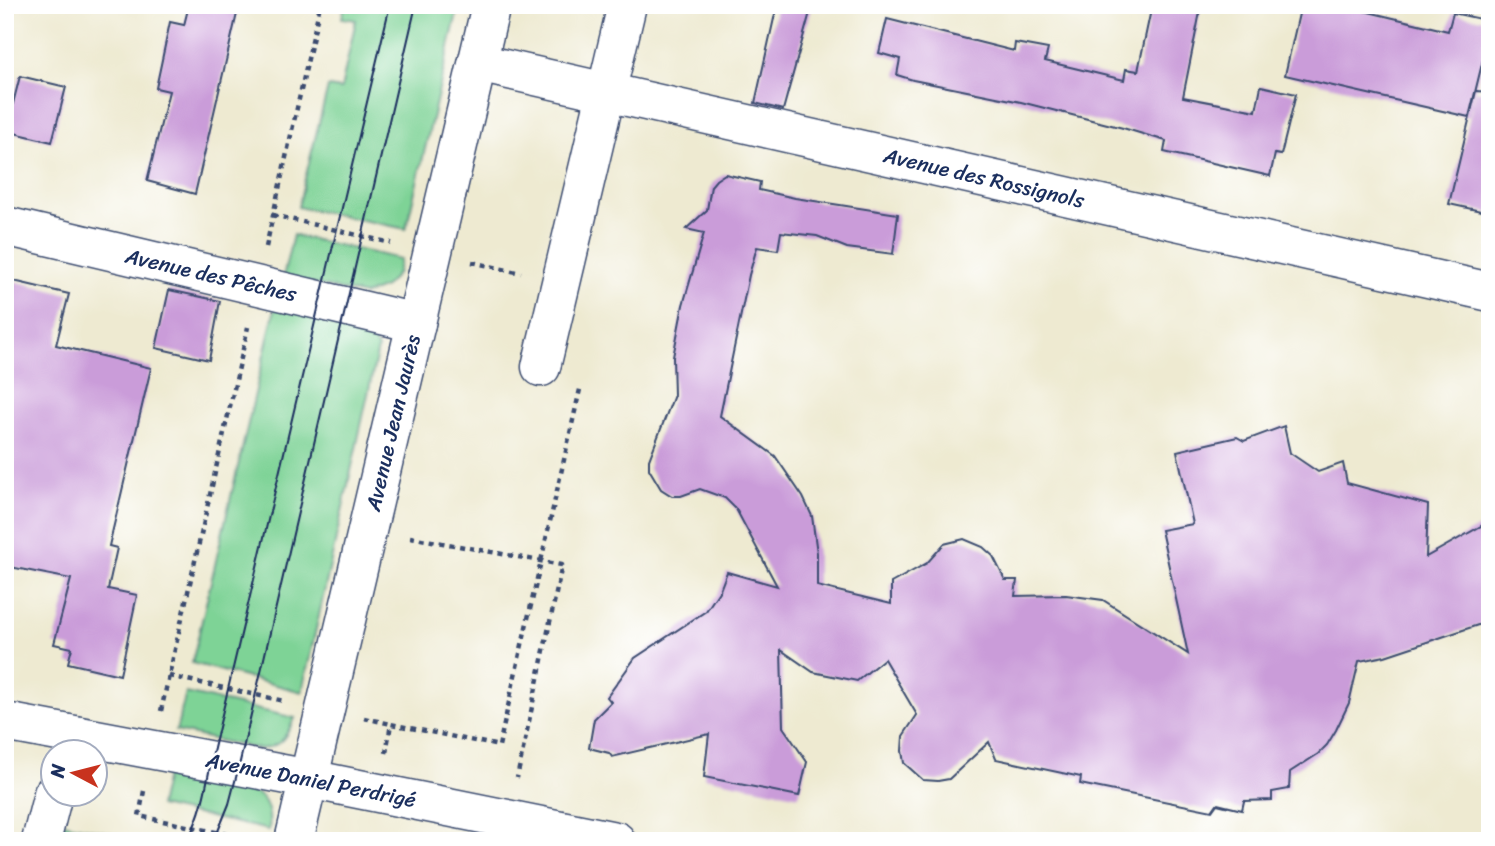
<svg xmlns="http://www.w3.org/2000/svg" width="1495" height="846" viewBox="0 0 1495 846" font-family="Sriracha,sans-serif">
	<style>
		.green { fill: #7ed396; stroke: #4c817a; stroke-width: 2 }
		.building { fill: #ca9cd9 }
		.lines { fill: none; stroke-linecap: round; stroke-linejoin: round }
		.minor-casing { stroke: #3b4b6f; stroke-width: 41 }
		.major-casing { stroke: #3b4b6f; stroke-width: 41 }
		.path { stroke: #3b4b6f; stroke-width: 4.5; stroke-dasharray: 5 5; stroke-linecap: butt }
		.minor { stroke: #fff; stroke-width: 38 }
		.major { stroke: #fff; stroke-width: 38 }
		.tram { stroke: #1b2f5e; stroke-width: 2 }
		.labels { text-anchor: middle; stroke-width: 5; stroke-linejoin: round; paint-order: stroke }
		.street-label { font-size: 21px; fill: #1b2f5e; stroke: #fff }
	</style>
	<rect width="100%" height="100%" fill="#fff"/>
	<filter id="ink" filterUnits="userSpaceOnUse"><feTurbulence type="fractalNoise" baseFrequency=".0143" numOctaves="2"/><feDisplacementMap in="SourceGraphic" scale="14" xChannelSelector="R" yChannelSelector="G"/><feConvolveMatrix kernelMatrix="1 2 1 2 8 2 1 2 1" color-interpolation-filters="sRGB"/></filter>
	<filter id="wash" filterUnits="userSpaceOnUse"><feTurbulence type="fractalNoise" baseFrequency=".00686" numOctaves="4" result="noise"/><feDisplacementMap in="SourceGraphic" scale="28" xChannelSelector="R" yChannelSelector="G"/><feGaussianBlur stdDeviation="1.57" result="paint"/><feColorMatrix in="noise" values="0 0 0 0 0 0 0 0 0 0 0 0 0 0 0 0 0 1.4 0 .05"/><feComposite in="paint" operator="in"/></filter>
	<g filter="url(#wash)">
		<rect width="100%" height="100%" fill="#eeead1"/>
		<g class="green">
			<polygon points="345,5 459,5 406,229 298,207 328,87 341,89 356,20 342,18"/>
			<polygon points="293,235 400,259 397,274 385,287 364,295 283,277"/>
			<polygon points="276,304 365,323 378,349 302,692 192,663"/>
			<path d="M186,693L295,718C285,738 282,747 258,749L176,731Z"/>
			<path d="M167,771C189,775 249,783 262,798C269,806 270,820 269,830L159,806Z"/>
			<polygon points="59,822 146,841 54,841"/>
		</g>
		<g id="blocks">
			<g class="building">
				<polygon points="189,5 239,5 195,194 147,181 169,91 156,88 170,22 184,25"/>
				<polygon points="777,5 812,5 783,110 755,103"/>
				<polygon points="1152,5 1176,5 1200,12 1183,97 1256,111 1261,86 1296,94 1281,155 1275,154 1270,176 1164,152 1166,141 1123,128 1021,102 913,80 897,75 900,59 879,53 887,19 1014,51 1015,43 1048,49 1045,61 1124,80 1126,69 1138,71"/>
				<polygon points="1301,5 1339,5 1448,31 1453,13 1490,21 1490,31 1469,117 1285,75"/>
				<polygon points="20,76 66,87 52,142 6,131"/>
				<polygon points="1476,91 1490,92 1490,213 1449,204"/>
				<polygon points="725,174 760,182 759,190 795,198 898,214 893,254 847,248 817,236 781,232 778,250 757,247 749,275 720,416 775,456 803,497 812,516 814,531 817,553 817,586 891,604 891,583 927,563 944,544 964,539 983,547 993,556 1005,580 1017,580 1015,596 1066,595 1103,600 1188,654 1161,530 1193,524 1177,451 1237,437 1244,441 1284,426 1290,453 1318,472 1343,463 1347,483 1428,505 1426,557 1490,521 1490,621 1385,656 1359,661 1349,703 1336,730 1327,745 1318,754 1290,772 1289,789 1272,792 1272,800 1244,801 1242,810 1217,804 1212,811 1080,784 1081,777 996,759 989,742 949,779 938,781 923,780 904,763 902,751 903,736 917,715 884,659 857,681 813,672 781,650 783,727 807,762 799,796 704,777 709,734 612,757 609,753 589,748 594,719 611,702 607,697 635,658 706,611 720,590 727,572 777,586 736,509 725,498 700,489 681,496 672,496 661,489 649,469 649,460 674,395 673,357 683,305 704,233 686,229 707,210 711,186 716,180"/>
				<polygon points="5,279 69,294 56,345 151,368 109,546 117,548 108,589 137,595 120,675 68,663 72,648 54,644 71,579 5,566"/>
				<polygon points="169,290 220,301 209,360 156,348"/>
			</g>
		</g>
	</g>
	<g filter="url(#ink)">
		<use href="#blocks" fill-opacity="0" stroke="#3b4b6f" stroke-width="2"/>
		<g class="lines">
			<g class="minor-casing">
				<g id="minor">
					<polyline points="478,63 1490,292"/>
					<polyline points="5,226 416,323"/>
					<polyline points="541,367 627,5"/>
					<polyline points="5,722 309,779 616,841"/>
					<polyline points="41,841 53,794"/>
				</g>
			</g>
			<g class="major-casing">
				<polyline id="major" points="294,841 491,5"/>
			</g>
			<g class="path">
				<polyline points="273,215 391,243"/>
				<polyline points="266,247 320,5"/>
				<polyline points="472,262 521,273"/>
				<polyline points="410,537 562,565 517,778"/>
				<polyline points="169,676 284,701"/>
				<polyline points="161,711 248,327"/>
				<polyline points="364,718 391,724"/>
				<polyline points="386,753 391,724 499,746 581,385"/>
				<polyline points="144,791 139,816 249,839 248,841"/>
			</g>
			<use href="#minor" class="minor"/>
			<use href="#major" class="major"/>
			<g class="tram">
				<path d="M187,841C201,816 206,789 211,761L390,5"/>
				<polyline points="214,841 229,804 239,766 416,5"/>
			</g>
		</g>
	</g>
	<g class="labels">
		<g class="street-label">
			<text transform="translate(984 178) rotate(13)" y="7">Avenue des Rossignols</text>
			<text transform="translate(211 275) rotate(13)" y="7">Avenue des Pêches</text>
			<text transform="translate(393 423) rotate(-77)" y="7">Avenue Jean Jaurès</text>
			<text transform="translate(311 780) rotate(11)" y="7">Avenue Daniel Perdrigé</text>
		</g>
	</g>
	<rect width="1495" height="846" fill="none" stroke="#fff" stroke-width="28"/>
	<g transform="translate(74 773) rotate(277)"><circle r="33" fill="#ffffff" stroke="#a4acbf" stroke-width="2"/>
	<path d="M0-5L12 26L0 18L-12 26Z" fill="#c8321e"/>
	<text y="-10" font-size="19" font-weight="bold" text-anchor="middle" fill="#1b2f5e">N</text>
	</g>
</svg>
